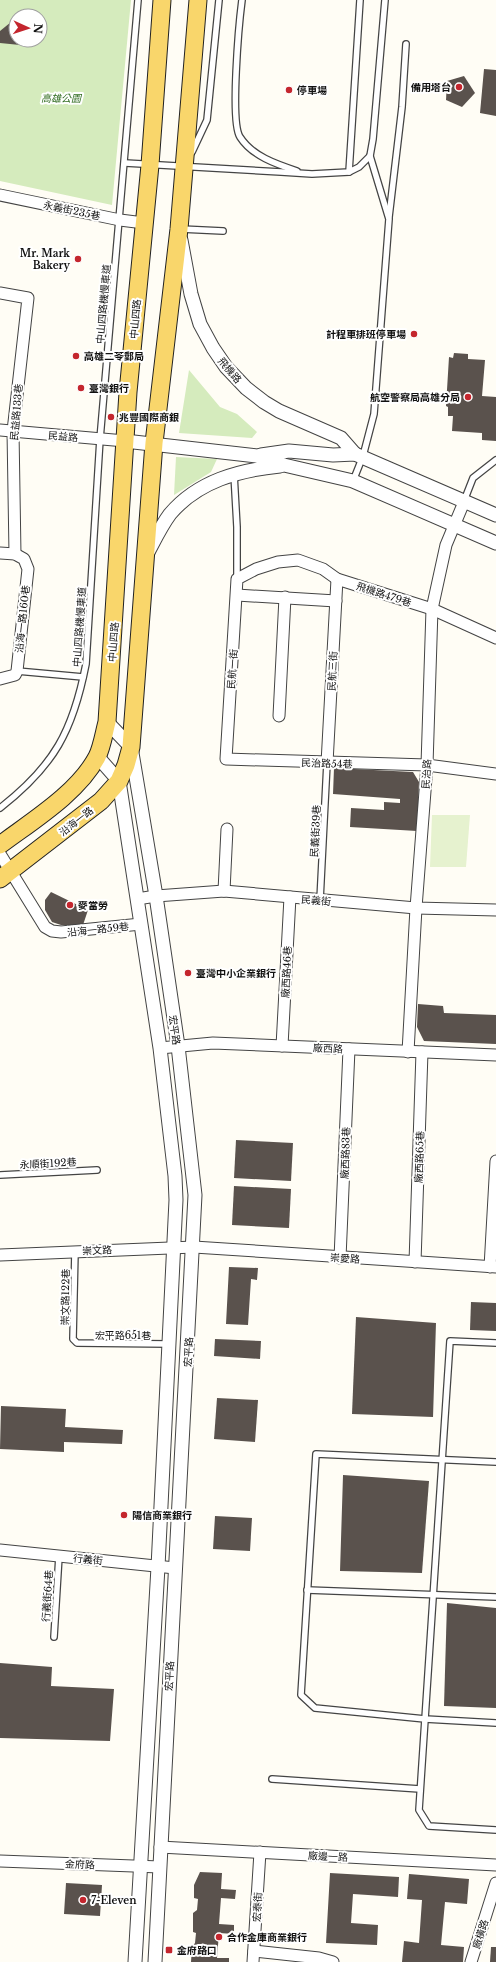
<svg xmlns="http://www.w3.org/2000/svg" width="496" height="1962" viewBox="0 0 496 1962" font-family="'Libre Baskerville','Noto Sans TC',serif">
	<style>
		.green { fill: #d5ebbd; fill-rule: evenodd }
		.pitch { fill: #e6f2cf }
		.building { fill: #5a524d }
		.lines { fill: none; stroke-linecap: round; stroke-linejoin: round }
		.service-casing { stroke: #444; stroke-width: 8 }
		.minor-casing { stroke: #444; stroke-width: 13 }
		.tertiary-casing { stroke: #444; stroke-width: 15 }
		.primary-casing { stroke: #222; stroke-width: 19 }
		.service { stroke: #fff; stroke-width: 5.5 }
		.minor { stroke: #fff; stroke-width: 11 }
		.tertiary { stroke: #fff; stroke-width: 13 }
		.primary { stroke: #f9d66b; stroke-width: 17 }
		.poi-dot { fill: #c4262e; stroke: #fff; stroke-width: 1.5 }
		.labels { text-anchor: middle; stroke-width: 4; stroke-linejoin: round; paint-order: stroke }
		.poi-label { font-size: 10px; font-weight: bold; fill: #111; stroke: #fff; text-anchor: start }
		.park-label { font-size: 10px; font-style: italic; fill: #2f6b1f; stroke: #fff }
		.street-label { font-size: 10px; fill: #111; stroke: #fff }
	</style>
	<rect width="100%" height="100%" fill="#fffdf5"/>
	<g class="green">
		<path d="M0,0H131L112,205L0,181ZM16,16H40V40H16Z"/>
		<polygon points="189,370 220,407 237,414 257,432 252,438 179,433"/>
		<polygon points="176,457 217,459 211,472 174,495"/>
	</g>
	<polygon class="pitch" points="432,815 470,815 466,867 430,867"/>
	<g class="building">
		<polygon points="16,18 16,40 21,40 20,45 0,43 0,31"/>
		<polygon points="484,69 496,70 496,116 480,113"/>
		<polygon points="464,76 475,93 462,107 446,100 447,81"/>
		<polygon points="454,353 468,354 468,359 485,360 482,396 496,397 496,441 482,440 482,433 452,431 453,416 448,416 448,407 446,406 449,357 453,358"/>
		<polygon points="334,768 413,772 419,782 417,831 350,827 351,808 384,810 384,802 400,803 400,799 333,794"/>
		<polygon points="51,892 88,910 83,925 61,925 52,922 45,910 45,900"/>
		<polygon points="418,1004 443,1006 444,1013 496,1015 496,1044 424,1041 417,1027"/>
		<polygon points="236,1140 293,1143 291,1181 234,1178"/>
		<polygon points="234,1186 291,1189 289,1228 232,1225"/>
		<polygon points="229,1267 258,1268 257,1280 251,1279 248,1325 226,1324"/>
		<polygon points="471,1302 496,1303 496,1331 470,1330"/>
		<polygon points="356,1317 436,1323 433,1417 352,1414"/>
		<polygon points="215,1339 261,1341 260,1359 214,1356"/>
		<polygon points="217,1398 258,1400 255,1442 214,1439"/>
		<polygon points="1,1406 66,1409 65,1427 123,1430 122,1444 64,1442 64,1452 0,1449"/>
		<polygon points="343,1475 429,1481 422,1573 340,1571"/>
		<polygon points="215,1516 252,1518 250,1551 213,1549"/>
		<polygon points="447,1603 496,1608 496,1708 444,1706"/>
		<polygon points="0,1663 52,1667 51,1686 114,1689 110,1741 0,1738"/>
		<polygon points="200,1872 222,1873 221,1889 236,1890 235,1899 221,1898 219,1924 234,1925 234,1934 219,1933 217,1958 229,1958 229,1962 191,1962 192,1947 195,1943 196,1933 193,1932 193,1913 197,1910 198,1899 194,1898 194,1885"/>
		<polygon points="330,1873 399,1877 398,1897 353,1894 351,1923 378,1925 377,1945 326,1943"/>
		<polygon points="409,1874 469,1879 467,1904 445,1902 441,1945 464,1947 463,1962 402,1962 404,1941 419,1943 422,1900 407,1899"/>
		<polygon points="66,1883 102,1885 100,1916 64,1914"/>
		<polygon points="491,1947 496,1947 496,1962 490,1962"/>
	</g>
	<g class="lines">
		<g class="service-casing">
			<g id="service">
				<path d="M242,0C239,23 230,122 240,137C252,156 276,164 297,171"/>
				<polyline points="192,152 207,120 219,0"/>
				<polyline points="125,163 281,172 312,174 349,172 359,167 370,156 373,139 385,0"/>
				<polyline points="349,172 360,0"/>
				<polyline points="389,217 402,107 406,44"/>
				<polyline points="181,229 223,231"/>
				<polyline points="234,474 237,527 237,579"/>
				<polyline points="353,481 363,456 374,414 389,219 370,156"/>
				<polyline points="464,501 473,478 496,460"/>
				<polyline points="17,671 83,677"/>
				<path d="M0,808C54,766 73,731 86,664L100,439L138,0"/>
				<polyline points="320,900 327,763"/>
				<polyline points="0,1175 97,1170"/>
				<polyline points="75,1251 73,1339 77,1343 169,1344"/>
				<polyline points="496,1343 450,1341 425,1719 496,1723"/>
				<polyline points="496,1462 316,1454 301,1695 315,1708 425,1719 419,1810 429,1826 496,1830"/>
				<polyline points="307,1590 496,1597"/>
				<polyline points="54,1637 59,1556"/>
				<polyline points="272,1779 420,1789"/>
			</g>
		</g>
		<g class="minor-casing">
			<g id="minor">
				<polyline points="0,195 120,220 144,223"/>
				<polyline points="0,293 28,298 13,431 15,554"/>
				<polyline points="0,430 125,441"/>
				<polyline points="0,553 15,554 24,559 28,569 17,671 15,675 0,679"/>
				<polyline points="237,595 336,601"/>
				<polyline points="496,638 432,609 337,579 323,569 298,560 278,562 256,569 237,579 226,759 427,765 496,774"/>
				<polyline points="279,716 285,597"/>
				<polyline points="327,763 337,579"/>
				<polyline points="0,854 45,927 52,931 61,932 141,924"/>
				<polyline points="224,891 227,829"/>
				<polyline points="137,899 156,896 224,891 416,908 496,910"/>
				<polyline points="282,1046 290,897"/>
				<polyline points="160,1048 213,1043 496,1055"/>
				<polyline points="408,1052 416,908 427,765 432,609 446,545 464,502"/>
				<polyline points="0,1255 194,1247 496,1267"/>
				<polyline points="340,1258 349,1049"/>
				<polyline points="415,1262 422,1052"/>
				<polyline points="490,1267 496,1161"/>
				<polyline points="0,1550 175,1568"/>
				<polyline points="160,1847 496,1865"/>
				<polyline points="0,1861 160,1867"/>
				<polyline points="254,1951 319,1958 333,1962"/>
				<polyline points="253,1962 260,1852"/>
				<polyline points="471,1962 496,1883"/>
			</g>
		</g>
		<g class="tertiary-casing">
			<g id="tertiary">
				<polyline points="181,240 191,294 200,324 213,348 226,367 246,388 264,402 279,411 341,438 355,454"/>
				<polyline points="125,441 257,456 284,465 353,481 496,543"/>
				<polyline points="261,455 289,451 333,455 355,454 496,515"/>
				<path d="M147,554C154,541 161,526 170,514C198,481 239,470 280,466"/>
				<polyline points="107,722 131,747 156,896 178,1046 195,1195 155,1962"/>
				<polyline points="97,756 119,781 160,1048 175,1176 176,1200 158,1567 135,1962"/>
			</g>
		</g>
		<g class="primary-casing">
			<g id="primary">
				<path d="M0,845C32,821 78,793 97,757C102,747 104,733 107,722L128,392L150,165L162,0"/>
				<polyline points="0,879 101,801 119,781 126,765 131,747 154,443 179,229 198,0"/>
			</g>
		</g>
		<use href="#service" class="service"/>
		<use href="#minor" class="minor"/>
		<use href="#tertiary" class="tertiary"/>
		<use href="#primary" class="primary"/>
	</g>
	<g class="poi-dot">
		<circle cx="459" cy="87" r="4"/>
		<circle cx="289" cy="90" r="4"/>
		<circle cx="78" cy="259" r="4"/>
		<circle cx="414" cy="334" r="4"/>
		<circle cx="76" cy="356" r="4"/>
		<circle cx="81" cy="388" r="4"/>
		<circle cx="468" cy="397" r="4"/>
		<circle cx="111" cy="417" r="4"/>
		<circle cx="70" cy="905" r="4"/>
		<circle cx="188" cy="973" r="4"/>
		<circle cx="124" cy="1515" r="4"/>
		<circle cx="83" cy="1900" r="4"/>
		<circle cx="219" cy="1937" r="4"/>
		<rect x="165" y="1946" width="8" height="8" rx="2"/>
	</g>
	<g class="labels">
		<g class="poi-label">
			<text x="451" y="91" text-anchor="end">備用塔台</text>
			<text x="297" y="94">停車場</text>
			<text x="70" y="257" text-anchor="end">Mr. Mark<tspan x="70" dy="12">Bakery</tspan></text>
			<text x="406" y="338" text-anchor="end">計程車排班停車場</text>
			<text x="84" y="360">高雄二苓郵局</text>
			<text x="89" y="392">臺灣銀行</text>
			<text x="460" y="401" text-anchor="end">航空警察局高雄分局</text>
			<text x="119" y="421">兆豐國際商銀</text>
			<text x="78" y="909">麥當勞</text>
			<text x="196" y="977">臺灣中小企業銀行</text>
			<text x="132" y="1519">陽信商業銀行</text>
			<text x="91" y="1904">7-Eleven</text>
			<text x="227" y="1941">合作金庫商業銀行</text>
			<text x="177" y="1954">金府路口</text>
		</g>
		<g class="park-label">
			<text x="61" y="102">高雄公園</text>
		</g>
		<g class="street-label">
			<text transform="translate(72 210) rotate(12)" y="4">永義街235巷</text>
			<text transform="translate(103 304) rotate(-85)" y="4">中山四路機慢車道</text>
			<text transform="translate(135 319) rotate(-85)" y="4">中山四路</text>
			<text transform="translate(230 370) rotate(49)" y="4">飛機路</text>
			<text transform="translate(16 412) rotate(-85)" y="4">民益路133巷</text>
			<text transform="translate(63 436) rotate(5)" y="4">民益路</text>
			<text transform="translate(384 594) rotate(18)" y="4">飛機路479巷</text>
			<text transform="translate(22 619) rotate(-84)" y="4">沿海一路160巷</text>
			<text transform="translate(79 627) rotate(-86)" y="4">中山四路機慢車道</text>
			<text transform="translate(113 642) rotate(-86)" y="4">中山四路</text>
			<text transform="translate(232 669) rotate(-86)" y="4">民航一街</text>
			<text transform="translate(332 671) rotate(-87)" y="4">民航三街</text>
			<text transform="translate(327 763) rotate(2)" y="4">民治路54巷</text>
			<text transform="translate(426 774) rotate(-86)" y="4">民治路</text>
			<text transform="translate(76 821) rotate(-38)" y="4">沿海一路</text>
			<text transform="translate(315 831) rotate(-87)" y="4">民義街39巷</text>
			<text transform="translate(316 900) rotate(5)" y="4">民義街</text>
			<text transform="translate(98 929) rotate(-6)" y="4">沿海一路59巷</text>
			<text transform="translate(286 972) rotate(-87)" y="4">廠西路46巷</text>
			<text transform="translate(175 1030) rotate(82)" y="4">宏平路</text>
			<text transform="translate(328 1048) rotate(3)" y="4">廠西路</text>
			<text transform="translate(345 1153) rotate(-88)" y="4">廠西路83巷</text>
			<text transform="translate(419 1157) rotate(-88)" y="4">廠西路65巷</text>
			<text transform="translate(48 1163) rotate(-3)" y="4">永順街192巷</text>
			<text transform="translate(97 1250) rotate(-3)" y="4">崇文路</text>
			<text transform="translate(345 1258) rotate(4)" y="4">崇愛路</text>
			<text transform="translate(65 1297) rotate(-89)" y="4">崇文路122巷</text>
			<text x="123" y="1339">宏平路651巷</text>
			<text transform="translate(188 1352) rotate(-87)" y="4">宏平路</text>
			<text transform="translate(88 1559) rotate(6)" y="4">行義街</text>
			<text transform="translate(47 1596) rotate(-86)" y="4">行義街64巷</text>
			<text transform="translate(169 1676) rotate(-87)" y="4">宏平路</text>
			<text transform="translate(328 1856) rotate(3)" y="4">廠邊一路</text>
			<text transform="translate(80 1864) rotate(2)" y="4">金府路</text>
			<text transform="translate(257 1907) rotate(-87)" y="4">宏泰街</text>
			<text transform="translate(480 1934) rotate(-72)" y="4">廠橫路</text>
		</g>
	</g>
	<g transform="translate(28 28) rotate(93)"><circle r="19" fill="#ffffff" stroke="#a0a0a0"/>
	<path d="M0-3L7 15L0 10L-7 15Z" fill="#c4262e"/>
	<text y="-6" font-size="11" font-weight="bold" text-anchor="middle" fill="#111111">N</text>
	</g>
</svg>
